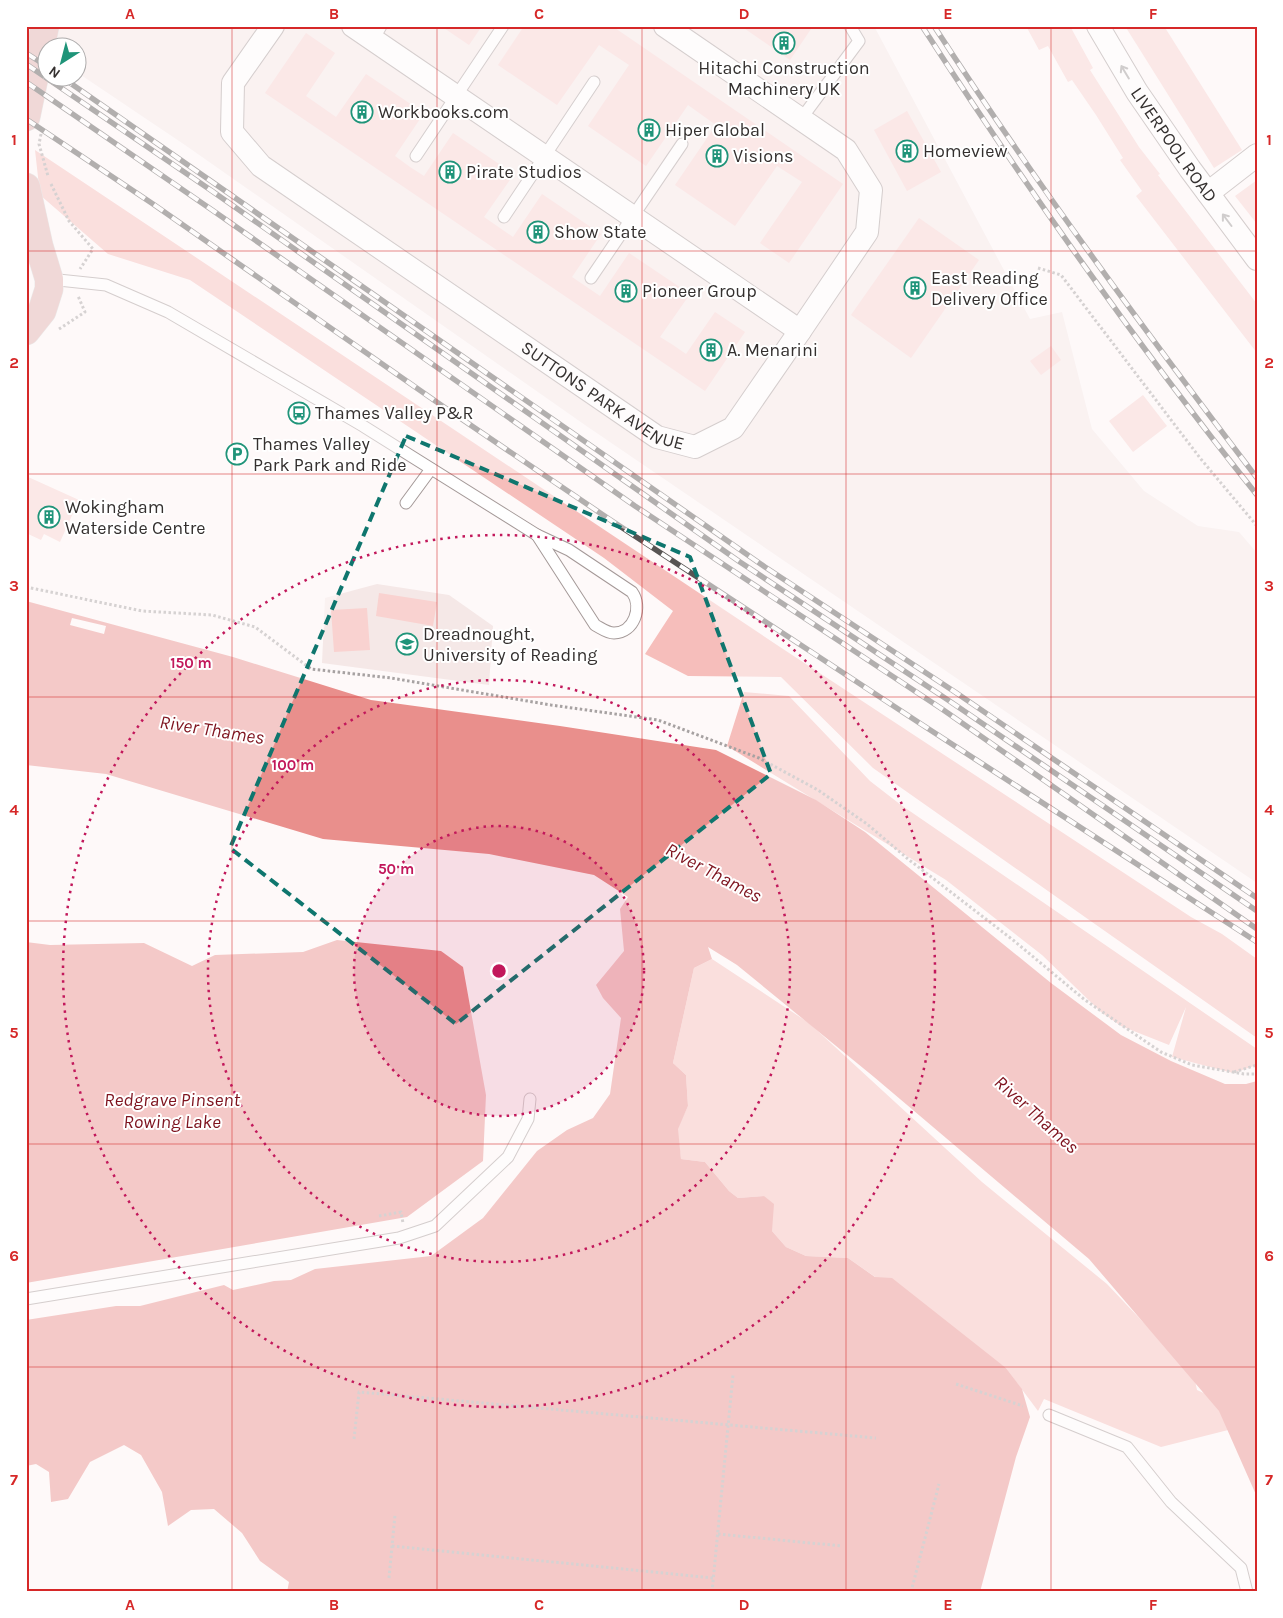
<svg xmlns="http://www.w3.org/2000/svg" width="1283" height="1618" viewBox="0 0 1283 1618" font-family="Karla,sans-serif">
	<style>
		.built { fill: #f5e8e7 }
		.green { fill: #f6bebb }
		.water { fill: #e98f8c }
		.pier { fill: #fef9f9 }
		.building { fill: #f9d2d0 }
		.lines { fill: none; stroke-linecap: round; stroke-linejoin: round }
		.lane-casing { stroke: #a49998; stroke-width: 13 }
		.street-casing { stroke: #a49998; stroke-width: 24 }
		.primary-casing { stroke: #d6d6d5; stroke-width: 29 }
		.path { stroke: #a7a2a2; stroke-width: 3; stroke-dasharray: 2.5 2.5; stroke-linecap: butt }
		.lane { stroke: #fff; stroke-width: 11 }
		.street { stroke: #fff; stroke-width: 22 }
		.primary { stroke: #e0b0ae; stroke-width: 28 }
		.rail-casing { stroke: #585453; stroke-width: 5.5 }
		.rail { stroke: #fff; stroke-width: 4; stroke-dasharray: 11; stroke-linecap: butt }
		.oneway { stroke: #9a9897 }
		.marked { fill: none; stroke: #0f766e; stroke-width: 4; stroke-dasharray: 10 6; stroke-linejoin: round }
		.grid { fill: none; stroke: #d62828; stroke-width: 1; stroke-opacity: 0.55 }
		.ring { fill: none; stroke: #c2185b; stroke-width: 2.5; stroke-dasharray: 2.5 5 }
		.labels { text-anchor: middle; stroke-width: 4; stroke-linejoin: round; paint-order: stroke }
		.poi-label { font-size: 18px; fill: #34302f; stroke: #fff; text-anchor: start }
		.street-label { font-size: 18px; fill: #34302f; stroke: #fff }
		.water-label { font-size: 19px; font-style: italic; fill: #7e131e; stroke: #fff }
		.centre { fill: #c2185b; stroke: #fff; stroke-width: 2.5 }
		.ring-label { font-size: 15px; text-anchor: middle; font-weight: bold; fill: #c2185b; stroke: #fff; stroke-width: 4; stroke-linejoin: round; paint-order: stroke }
		.neatline { fill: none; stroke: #d62828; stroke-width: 2 }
		.grid-label { font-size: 16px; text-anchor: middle; font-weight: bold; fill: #d62828 }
	</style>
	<rect width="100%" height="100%" fill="#fef9f9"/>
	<g class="built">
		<polygon points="26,26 874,26 1030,319 1062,312 1092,429 1144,491 1198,526 1239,532 1257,553 1257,883 585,425 185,145 78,73 78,48 48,48 47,53 26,39"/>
		<polygon points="377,584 449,595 493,626 489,685 322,663 325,598"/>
	</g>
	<g class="green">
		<polygon points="35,150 780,647 1191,917 1222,934 1257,959 1257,1038 873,768 781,677 688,676 645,654 673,611 604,558 190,280 108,254 40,195"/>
		<polygon points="744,692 789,696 870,781 901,805 1257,1049 1257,1065 1233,1073 1172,1057 1186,1007 1169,1045 1121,1026 1101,1012 1042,955 946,880 727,746"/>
		<polygon points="712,959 809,1023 982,1182 1107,1284 1194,1376 1197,1390 1221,1401 1240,1427 1161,1447 1044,1399 1038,1411 1006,1368 848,1258 806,1256 786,1247 772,1231 764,1196 738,1198 729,1191 705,1162 681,1159 677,1129 688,1106 686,1075 673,1063 694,968"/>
	</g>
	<g class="water">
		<polygon points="26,601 233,657 371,700 560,726 716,750 816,800 865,832 1051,983 1121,1035 1171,1061 1225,1084 1246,1084 1257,1081 1257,1497 1219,1411 1089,1259 874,1077 737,965 708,947 712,959 694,968 673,1063 686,1075 688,1106 678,1129 681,1159 705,1162 729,1191 738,1198 764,1196 774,1204 772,1231 786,1247 806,1256 848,1258 875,1277 892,1278 1006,1368 1022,1389 1030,1417 1016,1457 980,1592 287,1592 289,1582 260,1561 242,1533 214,1509 191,1510 168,1526 162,1492 141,1455 124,1445 90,1462 68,1499 51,1502 49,1472 36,1464 26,1466 26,1320 116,1306 140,1306 224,1285 233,1290 274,1281 291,1280 315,1269 431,1256 483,1218 537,1151 567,1130 593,1118 610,1094 621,1018 603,998 596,985 624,951 620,909 628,897 594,875 489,854 323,839 106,774 26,765"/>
		<polygon points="337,940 441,951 463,967 486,1095 483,1161 407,1217 26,1283 26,942 50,945 144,943 192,966 215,955 303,952"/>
	</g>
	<polygon class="pier" points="72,618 106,626 104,634 70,625"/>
	<g class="building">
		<polygon points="441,26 482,26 469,45"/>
		<polygon points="524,26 612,26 843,184 789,263 760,243 802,182 777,166 735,226 675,185 716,125 688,105 646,166 588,126 629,65 599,45 557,105 498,65"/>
		<polygon points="741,26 813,26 790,60"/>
		<polygon points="1026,26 1070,26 1093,68 1090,70 1139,147 1160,174 1158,175 1257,304 1257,353 1136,196 1142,191 1120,160 1123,158 1096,115 1072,80 1068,82 1048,46 1039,50"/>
		<polygon points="1125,26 1164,26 1242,150 1214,168"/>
		<polygon points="306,33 335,53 306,96 336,117 366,74 424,113 395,156 410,167 424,176 453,133 514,174 484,217 513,237 542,194 601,234 572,277 600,296 629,253 690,294 660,337 673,345 686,354 715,312 745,332 705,391 265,93"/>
		<polygon points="907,111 941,172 907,191 874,130"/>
		<polygon points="1257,180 1257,224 1235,196"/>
		<polygon points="919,218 979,260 911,358 851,315"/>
		<polygon points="1051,346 1061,360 1041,375 1030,361"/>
		<polygon points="1143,395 1167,426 1133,452 1109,421"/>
		<polygon points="26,476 79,500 60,542 44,534 41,540 26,533"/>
		<polygon points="379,593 437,602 433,626 376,616"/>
		<polygon points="367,608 370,650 334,652 331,610"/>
	</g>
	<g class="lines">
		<g class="lane-casing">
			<g id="lane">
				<polyline points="373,40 381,26"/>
				<polyline points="801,119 859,41 850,26"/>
				<polyline points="416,156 503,26"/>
				<polyline points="504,217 594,82"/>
				<polyline points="591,278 682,144"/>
				<polyline points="49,279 106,285 168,312 363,426 537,535"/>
				<polyline points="406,503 431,469"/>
				<path d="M537,535L569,550L632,592C643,607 634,633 614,633C607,633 601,628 595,625Z"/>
				<polyline points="26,1299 399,1238 435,1226 508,1157 528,1119 530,1099"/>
				<polyline points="1049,1415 1127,1447 1171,1502 1241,1568 1247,1592"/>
			</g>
		</g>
		<g class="street-casing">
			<g id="street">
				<path id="s1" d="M273,26L233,83L232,132L261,166L657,437L695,447L733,428L800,331L867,232L871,190L846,150L665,26"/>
				<polyline points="353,26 800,331"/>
				<path id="s2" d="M1098,26L1137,92L1190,169L1257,259"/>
				<polyline points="1208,193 1257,155"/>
			</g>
		</g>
		<g class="primary-casing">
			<g id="primary">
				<polyline points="26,117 45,26"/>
				<polyline points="26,187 39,246 49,279 49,289 42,311 26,331"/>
			</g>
		</g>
		<g class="path">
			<polyline points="41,134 39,144 48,176"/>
			<polyline points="51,184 69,221 93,249 80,269"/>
			<polyline points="1038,268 1061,275 1200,458 1257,526"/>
			<polyline points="59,329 85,312 78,296"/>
			<polyline points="26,587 142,611 212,615 255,627 311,669 391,678 551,705 658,720 759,758 818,790 867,824 908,859 1013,940 1085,1000 1161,1052 1192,1065 1244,1074 1257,1074"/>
			<polyline points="1234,1072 1257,1065"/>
			<polyline points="379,1216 401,1212 403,1223"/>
			<polyline points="956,1384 1023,1406"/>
			<polyline points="354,1439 359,1392 876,1438"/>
			<polyline points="718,1534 842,1546"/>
			<polyline points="392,1546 713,1578"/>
			<polyline points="389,1578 395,1515"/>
			<polyline points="712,1592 733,1375"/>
			<polyline points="911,1592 939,1484"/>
		</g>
		<use href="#lane" class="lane"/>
		<use href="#street" class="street"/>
		<use href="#primary" class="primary"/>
		<g class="rail-casing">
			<g id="rail">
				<path d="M922,26C1026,187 1137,345 1257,495"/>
				<path d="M934,26C1035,182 1145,331 1257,478"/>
				<polyline points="26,53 48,67"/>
				<polyline points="26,64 212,191 740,562 948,700 1257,911"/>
				<polyline points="63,78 765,567 955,692 1257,898"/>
				<polyline points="26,82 215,212 635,506 942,709 1257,929"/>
				<polyline points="26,119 153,204 441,405 609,519 921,724 1257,942"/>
			</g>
		</g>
		<use href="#rail" class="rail"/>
	</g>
	<defs><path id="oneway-shaft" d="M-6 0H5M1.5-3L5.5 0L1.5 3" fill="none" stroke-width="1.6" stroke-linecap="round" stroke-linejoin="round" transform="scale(1.25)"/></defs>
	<g class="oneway">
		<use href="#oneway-shaft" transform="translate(1125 72) rotate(-121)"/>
		<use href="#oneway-shaft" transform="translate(1227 220) rotate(-127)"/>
	</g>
	<path d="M0 0H1283V1618H0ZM406,436L690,557L771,774L456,1024L230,848Z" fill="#fef9f9" fill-opacity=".55" fill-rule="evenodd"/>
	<path class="marked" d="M406,436L690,557L771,774L456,1024L230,848Z"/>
	<path class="grid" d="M232,26V1592M437,26V1592M642,26V1592M846,26V1592M1051,26V1592M26,251H1257M26,474H1257M26,697H1257M26,921H1257M26,1144H1257M26,1367H1257"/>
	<circle cx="499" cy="971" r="145" fill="#c2185b" fill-opacity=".12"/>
	<g class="ring">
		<circle cx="499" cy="971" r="145"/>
		<circle cx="499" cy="971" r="291"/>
		<circle cx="499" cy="971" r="436"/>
	</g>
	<defs>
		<g id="building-ring" transform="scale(1.125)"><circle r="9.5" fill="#fff" stroke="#1f9479" stroke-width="1.5"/><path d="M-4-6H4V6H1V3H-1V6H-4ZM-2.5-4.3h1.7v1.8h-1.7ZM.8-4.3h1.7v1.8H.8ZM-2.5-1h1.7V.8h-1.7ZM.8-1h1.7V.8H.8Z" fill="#1f9479"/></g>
		<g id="bus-ring" transform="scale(1.125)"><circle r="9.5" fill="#fff" stroke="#1f9479" stroke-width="1.5"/><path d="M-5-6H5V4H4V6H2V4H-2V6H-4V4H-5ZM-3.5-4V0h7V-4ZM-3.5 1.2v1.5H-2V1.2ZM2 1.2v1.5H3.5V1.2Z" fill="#1f9479"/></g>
		<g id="parking-ring" transform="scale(1.125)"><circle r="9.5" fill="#fff" stroke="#1f9479" stroke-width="1.5"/><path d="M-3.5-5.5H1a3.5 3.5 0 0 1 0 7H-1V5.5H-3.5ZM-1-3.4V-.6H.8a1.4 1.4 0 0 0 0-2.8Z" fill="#1f9479"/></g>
		<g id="university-ring" transform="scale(1.125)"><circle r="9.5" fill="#fff" stroke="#1f9479" stroke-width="1.5"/><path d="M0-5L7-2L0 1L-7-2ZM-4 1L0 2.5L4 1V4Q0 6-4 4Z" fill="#1f9479"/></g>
	</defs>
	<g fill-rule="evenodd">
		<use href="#building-ring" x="784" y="43"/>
		<use href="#building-ring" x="362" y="112"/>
		<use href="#building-ring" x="649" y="130"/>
		<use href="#building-ring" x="907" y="151"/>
		<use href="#building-ring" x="717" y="156"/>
		<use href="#building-ring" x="450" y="172"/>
		<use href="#building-ring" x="538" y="232"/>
		<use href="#building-ring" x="915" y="288"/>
		<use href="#building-ring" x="626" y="291"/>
		<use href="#building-ring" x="711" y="350"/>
		<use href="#bus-ring" x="299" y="413"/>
		<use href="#parking-ring" x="237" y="454"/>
		<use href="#building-ring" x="49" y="517"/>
		<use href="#university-ring" x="407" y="644"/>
	</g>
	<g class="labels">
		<g class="poi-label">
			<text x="784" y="74" text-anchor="middle">Hitachi Construction<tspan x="784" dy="21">Machinery UK</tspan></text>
			<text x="378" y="118">Workbooks.com</text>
			<text x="665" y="136">Hiper Global</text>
			<text x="923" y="157">Homeview</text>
			<text x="733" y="162">Visions</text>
			<text x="466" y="178">Pirate Studios</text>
			<text x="554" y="238">Show State</text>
			<text x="931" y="284">East Reading<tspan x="931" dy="21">Delivery Office</tspan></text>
			<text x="642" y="297">Pioneer Group</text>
			<text x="727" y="356">A. Menarini</text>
			<text x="315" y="419">Thames Valley P&amp;R</text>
			<text x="253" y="450">Thames Valley<tspan x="253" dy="21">Park Park and Ride</tspan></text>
			<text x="65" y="513">Wokingham<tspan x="65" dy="21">Waterside Centre</tspan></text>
			<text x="423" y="640">Dreadnought,<tspan x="423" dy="21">University of Reading</tspan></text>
		</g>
		<g class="street-label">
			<text dy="6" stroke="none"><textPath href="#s2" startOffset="141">LIVERPOOL ROAD</textPath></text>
			<text dy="6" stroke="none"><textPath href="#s1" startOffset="576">SUTTONS PARK AVENUE</textPath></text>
		</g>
		<g class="water-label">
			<text transform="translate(212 729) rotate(9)" y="7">River Thames</text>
			<text transform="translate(714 872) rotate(28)" y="7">River Thames</text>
			<text x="172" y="1106">Redgrave Pinsent<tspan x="172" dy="22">Rowing Lake</tspan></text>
			<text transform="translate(1037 1114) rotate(42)" y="7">River Thames</text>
		</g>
	</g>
	<circle cx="499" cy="971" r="8" class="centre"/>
	<g class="ring-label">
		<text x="191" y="668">150 m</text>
		<text x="293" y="770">100 m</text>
		<text x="396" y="874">50 m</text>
	</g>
	<rect width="1283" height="1618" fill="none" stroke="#ffffff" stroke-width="55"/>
	<g transform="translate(62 62) rotate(216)"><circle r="24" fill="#ffffff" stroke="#aeacac"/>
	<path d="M0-4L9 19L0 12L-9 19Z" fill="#1f9479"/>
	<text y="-8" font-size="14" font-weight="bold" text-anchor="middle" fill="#34302f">N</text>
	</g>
	<rect x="28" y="28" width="1228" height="1562" class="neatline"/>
	<g class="grid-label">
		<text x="130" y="19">A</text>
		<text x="334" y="19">B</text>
		<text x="539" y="19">C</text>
		<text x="744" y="19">D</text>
		<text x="948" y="19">E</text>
		<text x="1153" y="19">F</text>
		<text x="14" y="145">1</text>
		<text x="1269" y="145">1</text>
		<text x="14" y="368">2</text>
		<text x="1269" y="368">2</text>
		<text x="14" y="591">3</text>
		<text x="1269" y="591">3</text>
		<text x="14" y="815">4</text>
		<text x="1269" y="815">4</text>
		<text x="14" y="1038">5</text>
		<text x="1269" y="1038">5</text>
		<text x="14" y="1261">6</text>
		<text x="1269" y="1261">6</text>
		<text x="14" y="1485">7</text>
		<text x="1269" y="1485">7</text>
		<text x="130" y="1610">A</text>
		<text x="334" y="1610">B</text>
		<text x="539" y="1610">C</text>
		<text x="744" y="1610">D</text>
		<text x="948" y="1610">E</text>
		<text x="1153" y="1610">F</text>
	</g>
</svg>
